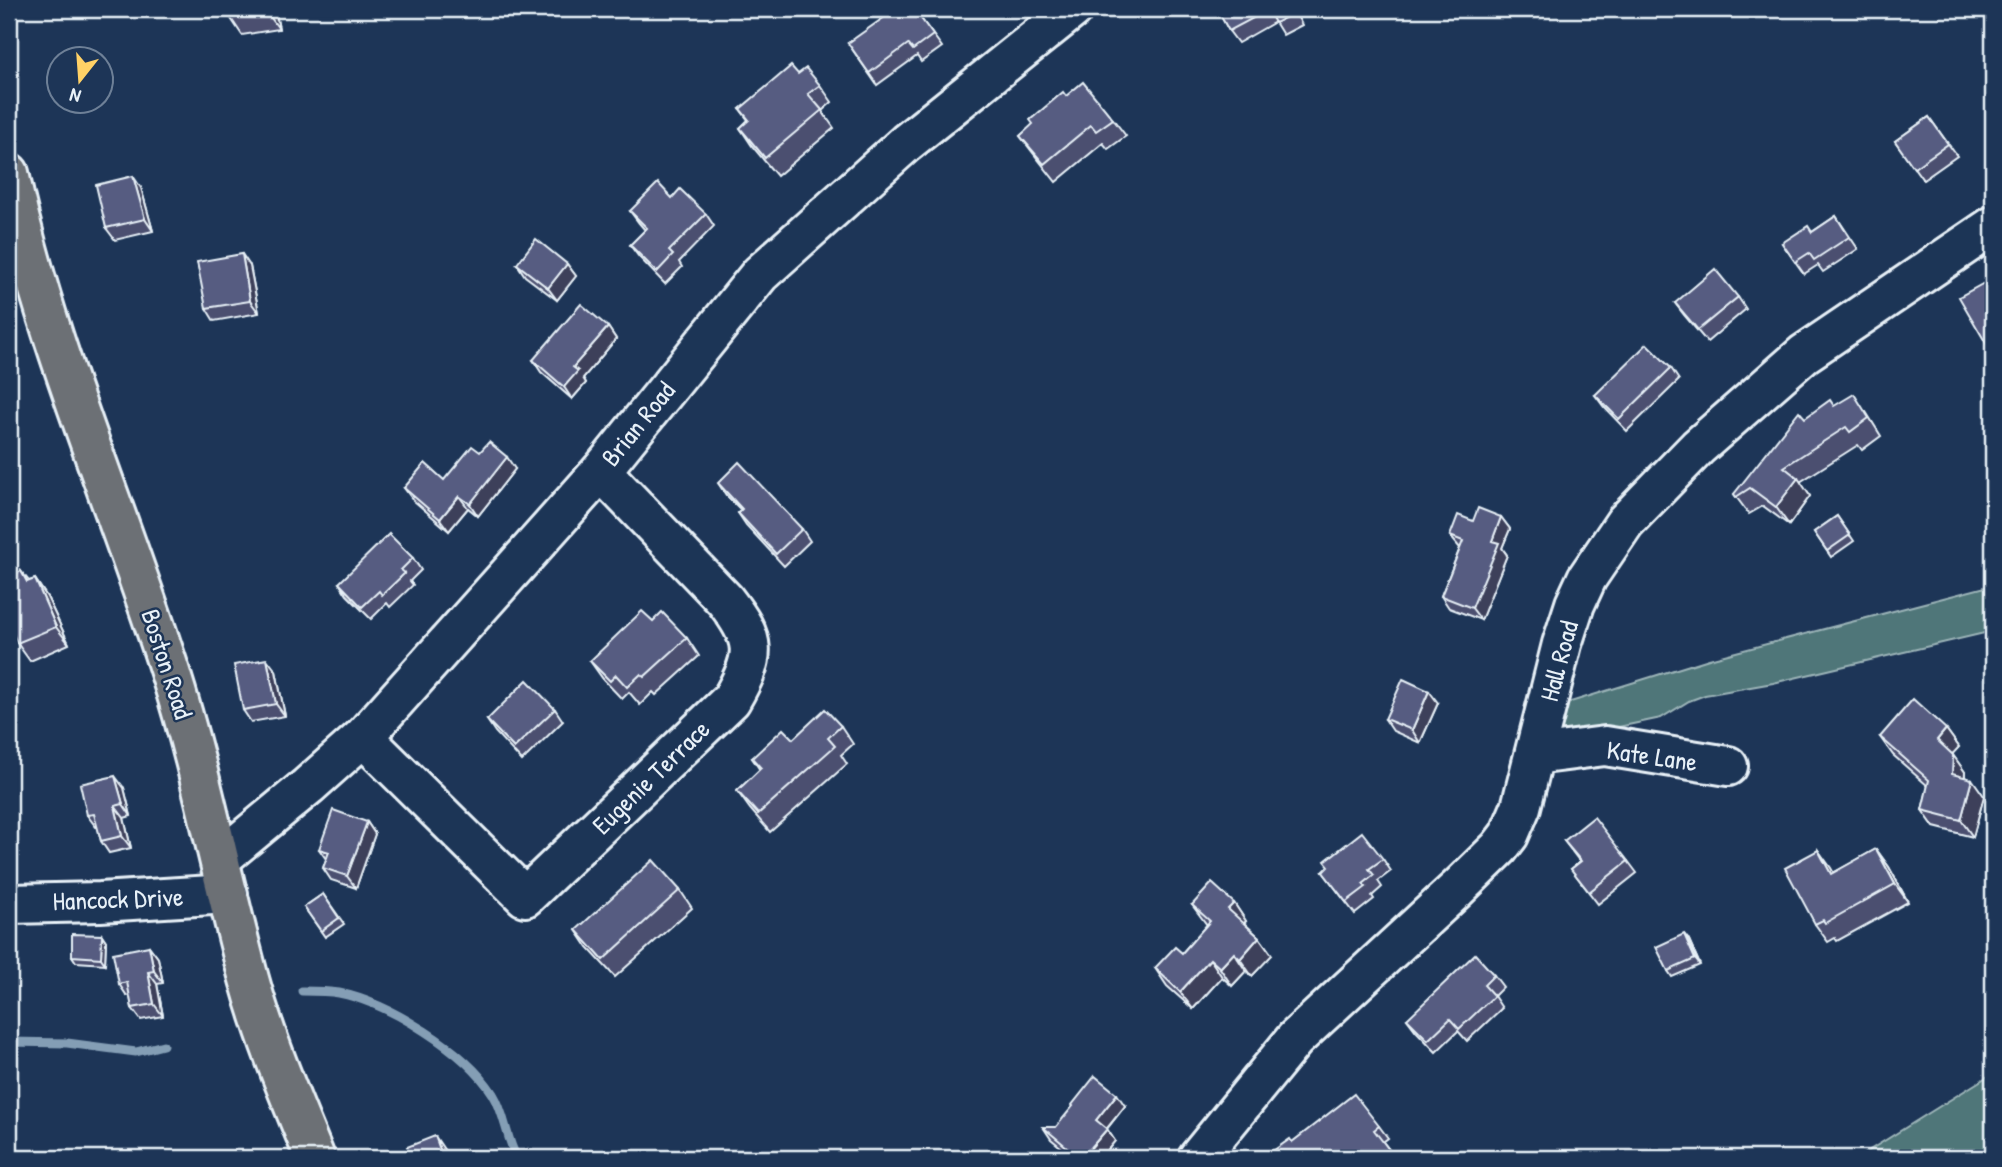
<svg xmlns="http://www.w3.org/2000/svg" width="2002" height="1167" viewBox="0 0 2002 1167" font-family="'Patrick Hand',sans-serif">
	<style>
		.green { fill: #4f7679; stroke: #9cb4b8; stroke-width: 2 }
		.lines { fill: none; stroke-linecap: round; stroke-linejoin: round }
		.stream { stroke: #849eb5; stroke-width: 9 }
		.minor-casing { stroke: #e8f1f8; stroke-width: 44 }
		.major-casing { stroke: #e8f1f8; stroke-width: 44 }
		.minor { stroke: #1d3557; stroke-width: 38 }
		.major { stroke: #6c6f75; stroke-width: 38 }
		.wall { fill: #4b4f6f; stroke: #e8f1f8; stroke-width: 2 }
		.shaded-wall { fill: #3d405a; stroke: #e8f1f8; stroke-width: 2 }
		.building { fill: #575c81; stroke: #e8f1f8; stroke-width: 2 }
		.labels { text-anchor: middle; stroke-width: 5; stroke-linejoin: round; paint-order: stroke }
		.street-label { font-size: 26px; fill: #e8f1f8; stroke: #1d3557 }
	</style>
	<rect width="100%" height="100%" fill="#1d3557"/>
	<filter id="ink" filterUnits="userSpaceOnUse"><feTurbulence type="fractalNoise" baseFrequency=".0143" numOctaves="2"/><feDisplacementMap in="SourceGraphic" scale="14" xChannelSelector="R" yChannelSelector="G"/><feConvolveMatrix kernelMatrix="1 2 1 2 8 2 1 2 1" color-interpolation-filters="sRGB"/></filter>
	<g filter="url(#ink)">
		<g class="green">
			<polygon points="1993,585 1993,631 1773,683 1705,695 1689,701 1661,718 1557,740 1564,704 1709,659"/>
			<polygon points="1993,1073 1993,1158 1857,1158"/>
		</g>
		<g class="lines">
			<g class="stream">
				<path d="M302,991C314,991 327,991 339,993C389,1003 466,1051 493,1094C505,1113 506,1138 517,1158"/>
				<polyline points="9,1042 67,1043 136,1052 163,1045"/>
			</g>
			<g class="minor-casing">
				<g id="minor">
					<path d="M363,737L525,897L731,700C757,655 757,641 725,600L601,471"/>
					<polyline points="1535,755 1605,746 1728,766"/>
					<polyline points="220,859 308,786 363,737 601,471 760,274 906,143 1073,9"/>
					<polyline points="9,904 100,902 228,894"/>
					<polyline points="1198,1158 1295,1039 1457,889 1499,848 1509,835 1521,807 1562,644 1575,604 1587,578 1625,522 1698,447 1804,354 1993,226"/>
				</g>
			</g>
			<g class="major-casing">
				<path id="major" d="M9,173C45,344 117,505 170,672C202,773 221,877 249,979C266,1041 291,1099 315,1158"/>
			</g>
			<use href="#minor" class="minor"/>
			<use href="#major" class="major"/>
		</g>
		<g class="wall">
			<polygon points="228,9 275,9 279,29 242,35 230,17"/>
			<polygon points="914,9 942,47 921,62 917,56 877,85 848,43"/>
			<polygon points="1217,9 1302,9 1295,12 1302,25 1283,35 1275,22 1238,43 1229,31"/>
			<polygon points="798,74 820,85 832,102 822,111 834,128 777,176 752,146 740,128 748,120 740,109"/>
			<polygon points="1066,96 1113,119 1126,136 1108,149 1103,143 1056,182 1033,153 1020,136"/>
			<polygon points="1929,117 1957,156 1923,180 1895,141"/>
			<polygon points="141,188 153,231 115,240 106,228"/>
			<polygon points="672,198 706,214 714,226 679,262 682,267 665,284 639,257 630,245 645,230 639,223 630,211"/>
			<polygon points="1836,216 1858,249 1823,272 1818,265 1804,274 1782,243 1812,232"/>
			<polygon points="517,264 567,264 576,276 557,300 525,276"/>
			<polygon points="250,266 259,313 214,321 206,308"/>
			<polygon points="1738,297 1746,309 1707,342 1684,315 1675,303"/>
			<polygon points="608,327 616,339 583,378 586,383 572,399 541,372 533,360"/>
			<polygon points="1671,368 1679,380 1627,431 1604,407 1595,395"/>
			<polygon points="1834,406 1866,412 1881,436 1862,450 1858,445 1800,482 1810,496 1789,525 1763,506 1749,514 1734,494 1805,418"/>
			<polygon points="480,452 515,469 478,516 468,508 449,531 413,500 404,488 444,480"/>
			<polygon points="718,483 802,529 810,541 784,566 746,525 738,513 741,510 726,495"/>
			<polygon points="1837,516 1854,541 1831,557 1814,532"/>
			<polygon points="1501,517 1510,529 1502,548 1507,555 1481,620 1449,608 1441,596 1460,548 1450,536 1473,521"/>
			<polygon points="413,558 421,570 410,581 413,585 390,607 387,603 371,619 347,595 339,583"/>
			<polygon points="21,571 29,581 35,579 47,597 69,644 30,661 17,643"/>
			<polygon points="687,638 699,656 656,695 653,692 640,705 629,692 622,699 603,679 590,661"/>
			<polygon points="276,671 285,716 251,722 243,710"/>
			<polygon points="1438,703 1420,743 1393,731 1385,719"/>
			<polygon points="555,709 563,721 522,761 495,732 487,720"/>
			<polygon points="841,726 853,744 841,755 847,764 770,832 750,809 737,791 760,770 752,758 793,739"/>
			<polygon points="1946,729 1959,747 1952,754 1965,772 1965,777 1984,796 1973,837 1934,827 1922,810 1928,786 1893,755 1880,737"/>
			<polygon points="124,788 131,816 124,818 131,848 109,853 101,841 98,827 96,827 87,815"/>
			<polygon points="367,822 375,834 356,888 331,880 323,868 326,859 319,849"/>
			<polygon points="1564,841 1628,861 1637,873 1598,904 1571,869 1580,862"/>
			<polygon points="1876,849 1889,867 1908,902 1837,941 1835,938 1828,942 1815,924 1818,850 1833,873"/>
			<polygon points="1383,859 1391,871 1378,881 1382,887 1372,896 1374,899 1355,914 1323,872"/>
			<polygon points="680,890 692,908 615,977 588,948 576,930"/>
			<polygon points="323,894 344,924 325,937 304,907"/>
			<polygon points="1234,903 1246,921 1244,923 1259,937 1272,955 1252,976 1246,971 1232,986 1222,977 1193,1009 1167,986 1155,968 1182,953 1207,925 1192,905"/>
			<polygon points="102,935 106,941 105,964 76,962 72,956"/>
			<polygon points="1689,940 1700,965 1672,977 1668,971"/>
			<polygon points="149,946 158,958 163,983 157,984 163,1016 141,1020 132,1008 130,995 127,996 119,984"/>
			<polygon points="1494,975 1503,987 1494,996 1502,1008 1467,1041 1458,1031 1436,1052 1416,1031 1407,1019"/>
			<polygon points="1125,1106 1107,1129 1115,1141 1101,1158 1074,1158 1051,1139 1043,1127 1056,1127"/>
			<polygon points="1379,1126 1388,1138 1383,1142 1396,1158 1263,1158 1292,1142"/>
		</g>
		<g class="shaded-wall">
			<polygon points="266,9 275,9 279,29 266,11"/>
			<polygon points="133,176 141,188 153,231 145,219"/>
			<polygon points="242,254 250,266 259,313 250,301"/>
			<polygon points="567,264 576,276 557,300 548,288"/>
			<polygon points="608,327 616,339 583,378 586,383 572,399 564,387 573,367"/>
			<polygon points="507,457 515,469 478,516 470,504"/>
			<polygon points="1798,478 1810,496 1789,525 1776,507"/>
			<polygon points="459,496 468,508 449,531 440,519"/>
			<polygon points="1501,517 1510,529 1502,548 1507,555 1481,620 1472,608 1492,541"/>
			<polygon points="35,579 47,597 69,644 56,627"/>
			<polygon points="267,659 276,671 285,716 276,704"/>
			<polygon points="1429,691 1438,703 1420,743 1412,730"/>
			<polygon points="1946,729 1959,747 1949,758 1937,740"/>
			<polygon points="1953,755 1965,772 1964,791 1952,774"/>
			<polygon points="115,776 124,788 131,816 123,804"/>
			<polygon points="1972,779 1984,796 1973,837 1961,820"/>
			<polygon points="115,806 124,818 131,848 122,836"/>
			<polygon points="367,822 375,834 356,888 347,876"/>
			<polygon points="1876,849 1889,867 1908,902 1895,884"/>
			<polygon points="1818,850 1831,868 1844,892 1831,874"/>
			<polygon points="1234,903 1246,921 1241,926 1228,909"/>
			<polygon points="1684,934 1689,940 1700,965 1695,959"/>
			<polygon points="102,935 106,941 105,964 101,958"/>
			<polygon points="1259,937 1272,955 1252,976 1240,959"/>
			<polygon points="149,946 158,958 163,983 154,971"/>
			<polygon points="1234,953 1246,971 1232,986 1220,968"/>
			<polygon points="1210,959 1222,977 1193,1009 1180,992"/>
			<polygon points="148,972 157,984 163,1016 154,1004"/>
			<polygon points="1117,1094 1125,1106 1104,1132 1096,1120"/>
			<polygon points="1107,1129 1115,1141 1101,1158 1082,1158"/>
			<polygon points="435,1136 447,1154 449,1158 443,1158"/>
		</g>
		<g class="building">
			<polygon points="228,9 266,9 266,11 230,17"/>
			<polygon points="896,9 914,9 933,35 913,50 908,44 869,73 848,43"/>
			<polygon points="1217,9 1292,9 1294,13 1275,23 1268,10 1229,31"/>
			<polygon points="791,66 798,74 806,68 820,85 808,94 822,110 765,158 740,128 749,120 740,109"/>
			<polygon points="1083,82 1113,119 1096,131 1091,125 1044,164 1020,136 1033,124 1030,120 1063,92 1066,96"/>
			<polygon points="1929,117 1948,144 1914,168 1895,141"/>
			<polygon points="133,176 145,219 106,228 96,185"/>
			<polygon points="658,183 672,198 680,189 706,214 669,251 673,255 657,272 630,245 647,228 630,211"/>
			<polygon points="1836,216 1849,237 1814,260 1809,253 1795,262 1782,243 1808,226 1812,232"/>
			<polygon points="536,239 567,264 548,288 517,264"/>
			<polygon points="242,254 250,301 206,308 197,262"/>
			<polygon points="1715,269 1738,297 1698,330 1675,303"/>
			<polygon points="1986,282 1993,294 1993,355 1959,297"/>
			<polygon points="581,304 608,327 573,367 578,371 564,387 533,360"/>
			<polygon points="1647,344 1671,368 1619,419 1595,395"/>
			<polygon points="1854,394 1869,418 1850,432 1846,427 1784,467 1798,478 1776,507 1750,488 1736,497 1734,494 1799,411 1805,418 1830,400 1834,406"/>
			<polygon points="489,442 507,457 470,504 459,496 440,519 404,488 425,463 444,480 472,446 480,452"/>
			<polygon points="739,462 802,529 776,554 738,513 742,509 718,483"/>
			<polygon points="1478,508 1501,517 1492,541 1499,543 1472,608 1441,596 1463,541 1450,536 1458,515 1473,521"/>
			<polygon points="1837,516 1850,535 1827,551 1814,532"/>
			<polygon points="389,534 413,558 401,570 405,573 382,595 379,591 362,607 339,583"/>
			<polygon points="21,571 27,582 35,579 56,627 17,643 9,623 9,577"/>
			<polygon points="642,611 653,621 662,612 687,638 644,677 641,674 627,687 616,675 610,681 590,661"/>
			<polygon points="267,659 276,704 243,710 234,665"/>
			<polygon points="1403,679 1429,691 1412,730 1385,719"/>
			<polygon points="527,680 555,709 514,748 487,720"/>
			<polygon points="1913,699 1946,729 1937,740 1953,755 1952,774 1972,779 1961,820 1922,810 1929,780 1880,737"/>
			<polygon points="825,709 841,726 828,738 835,746 758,814 737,791 761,768 752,758 783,729 793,739"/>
			<polygon points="115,776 123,804 115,806 122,836 101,841 94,814 87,815 80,784"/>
			<polygon points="333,810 367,822 347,876 323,868 329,852 319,849"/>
			<polygon points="1594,817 1628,861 1589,892 1571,869 1581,861 1564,841"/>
			<polygon points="1362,832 1383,859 1369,869 1374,875 1363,884 1366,887 1346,902 1323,872 1329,866 1325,861"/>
			<polygon points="1876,849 1895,884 1825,923 1823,920 1815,924 1785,868 1818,850 1831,874"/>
			<polygon points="653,860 680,890 603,960 576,930"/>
			<polygon points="1212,883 1234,903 1228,909 1259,937 1240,959 1234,953 1220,968 1210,959 1180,992 1155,968 1175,947 1182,953 1210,921 1192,905"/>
			<polygon points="323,894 339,918 321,931 304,907"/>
			<polygon points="72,934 102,935 101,958 72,956"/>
			<polygon points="1684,934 1695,959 1668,971 1656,947"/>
			<polygon points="149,946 154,971 148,972 154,1004 132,1008 127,982 119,984 113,953"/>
			<polygon points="1475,954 1494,975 1484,985 1494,996 1459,1029 1450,1019 1428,1040 1407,1019"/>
			<polygon points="1095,1076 1117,1094 1096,1120 1107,1129 1082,1158 1080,1158 1043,1127 1056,1127 1073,1106 1072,1105"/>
			<polygon points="1354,1094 1379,1126 1374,1130 1393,1155 1389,1158 1263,1158 1290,1139 1292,1142"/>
			<polygon points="435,1136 443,1158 411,1158 407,1147"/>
		</g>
	</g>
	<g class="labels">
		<g class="street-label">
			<text transform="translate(638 424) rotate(-51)" y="9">Brian Road</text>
			<text transform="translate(1559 661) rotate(-75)" y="9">Hall Road</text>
			<text transform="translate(167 664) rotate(72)" y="9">Boston Road</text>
			<text transform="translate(1652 756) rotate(8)" y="9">Kate Lane</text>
			<text transform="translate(651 777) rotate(-44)" y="9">Eugenie Terrace</text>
			<text transform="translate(118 899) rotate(-2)" y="9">Hancock Drive</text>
		</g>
	</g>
	<rect width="2002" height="1167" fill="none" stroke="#1d3557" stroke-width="35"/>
	<rect x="18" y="18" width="1967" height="1132" fill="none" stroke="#e8f1f8" stroke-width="2.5" filter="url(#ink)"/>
	<g transform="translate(80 80) rotate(197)"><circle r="33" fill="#1d3557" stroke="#6e8097" stroke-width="2"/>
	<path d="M0-5L12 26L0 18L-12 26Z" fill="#ffd166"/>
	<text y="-10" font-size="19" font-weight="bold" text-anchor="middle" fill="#e8f1f8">N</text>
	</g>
</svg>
